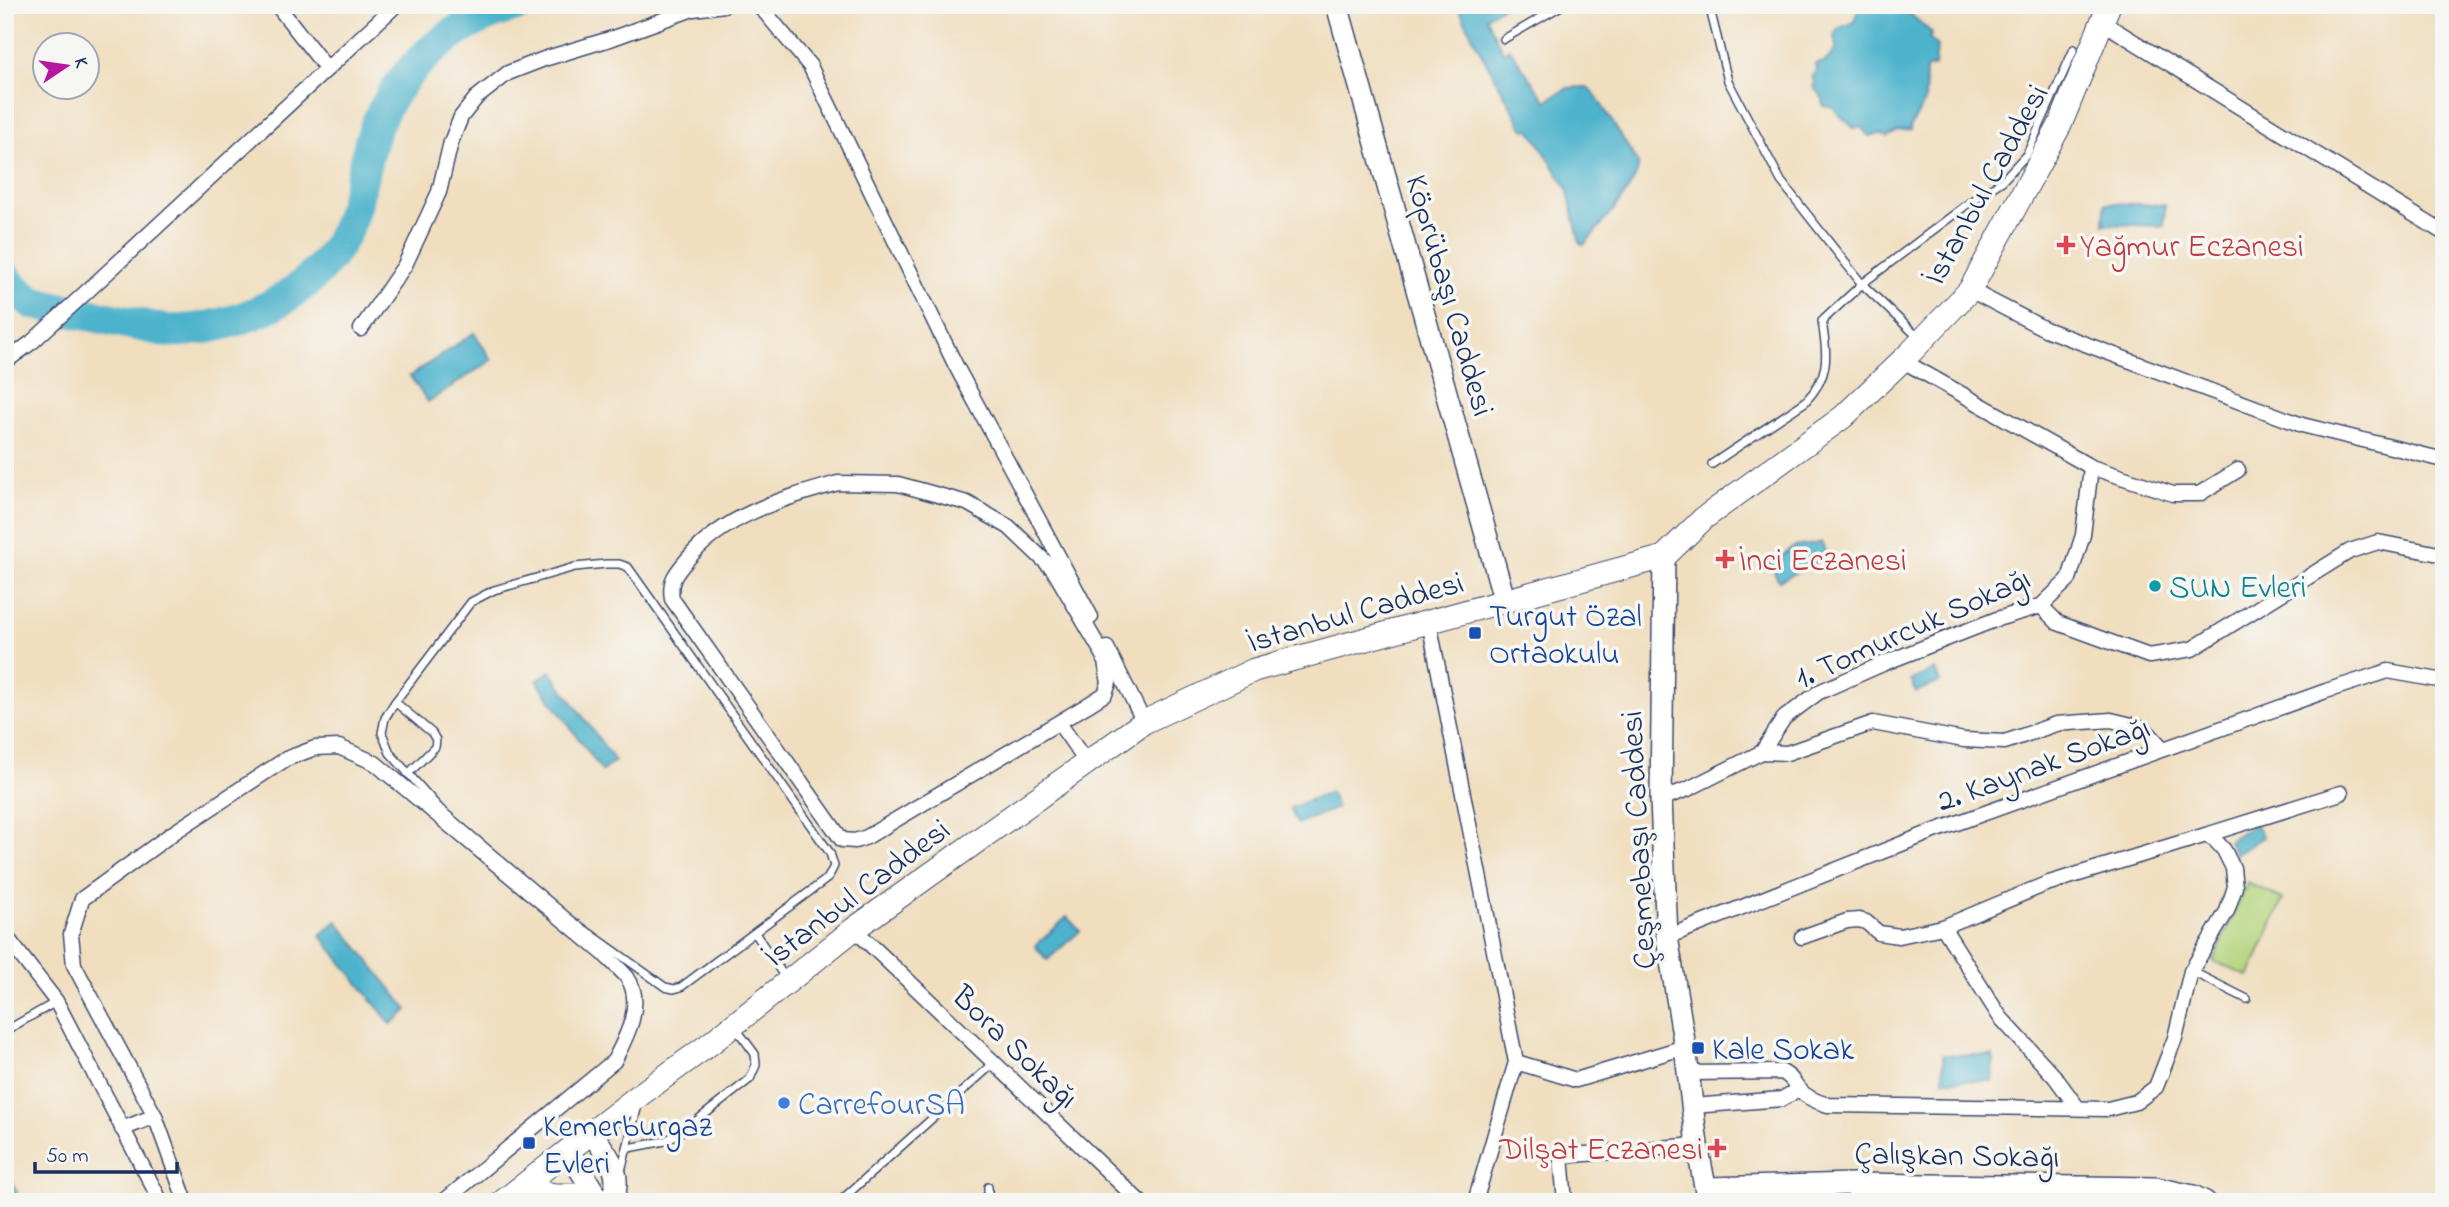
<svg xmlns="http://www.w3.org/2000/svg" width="2449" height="1207" viewBox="0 0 2449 1207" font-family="'Indie Flower',sans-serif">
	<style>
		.green { fill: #b3d47c; stroke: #67826d; stroke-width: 2 }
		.water { fill: #4db3cc; stroke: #347195; stroke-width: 2 }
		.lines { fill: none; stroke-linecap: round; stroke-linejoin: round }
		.river { stroke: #4db3cc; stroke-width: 33 }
		.lane-casing { stroke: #3b496d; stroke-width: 10 }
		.street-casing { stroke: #3b496d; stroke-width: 17 }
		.secondary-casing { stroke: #3b496d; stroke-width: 24 }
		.primary-casing { stroke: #3b496d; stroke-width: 25 }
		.lane { stroke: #fff; stroke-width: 7 }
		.street { stroke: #fff; stroke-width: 14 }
		.secondary { stroke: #fff; stroke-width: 21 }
		.primary { stroke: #fff; stroke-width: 23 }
		.health-dot { fill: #e0444e; stroke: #f6f6f2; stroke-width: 2.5 }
		.culture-dot { fill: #0f9aa8; stroke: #f6f6f2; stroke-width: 2.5 }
		.transit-dot { fill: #1a4fb4; stroke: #f6f6f2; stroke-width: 2.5 }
		.shop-dot { fill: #3f7fe0; stroke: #f6f6f2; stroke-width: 2.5 }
		.labels { text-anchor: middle; stroke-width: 7; stroke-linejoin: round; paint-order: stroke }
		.street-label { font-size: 32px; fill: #1b2f5e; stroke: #f6f6f2 }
		.health-label { font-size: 32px; fill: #be3a42; stroke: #f6f6f2; text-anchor: start }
		.culture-label { font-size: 32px; fill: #0d838f; stroke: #f6f6f2; text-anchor: start }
		.transit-label { font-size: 32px; fill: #164399; stroke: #f6f6f2; text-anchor: start }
		.shop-label { font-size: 32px; fill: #366cbe; stroke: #f6f6f2; text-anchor: start }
	</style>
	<rect width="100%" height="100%" fill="#f6f6f2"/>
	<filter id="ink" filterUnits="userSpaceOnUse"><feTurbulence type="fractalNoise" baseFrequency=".0143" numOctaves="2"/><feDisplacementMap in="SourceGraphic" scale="14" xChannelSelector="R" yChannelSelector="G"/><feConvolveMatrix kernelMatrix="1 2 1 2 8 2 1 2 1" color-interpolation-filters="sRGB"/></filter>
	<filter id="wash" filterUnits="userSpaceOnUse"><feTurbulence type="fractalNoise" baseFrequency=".00686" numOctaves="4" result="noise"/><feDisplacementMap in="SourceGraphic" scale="28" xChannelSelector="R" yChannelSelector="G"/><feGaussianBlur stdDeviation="1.57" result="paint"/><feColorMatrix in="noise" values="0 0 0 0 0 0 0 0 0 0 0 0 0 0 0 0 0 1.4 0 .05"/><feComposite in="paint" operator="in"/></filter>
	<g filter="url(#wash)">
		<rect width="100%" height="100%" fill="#f0debf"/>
		<polygon class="green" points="2247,883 2283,899 2249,977 2213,961"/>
		<g class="water">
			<path d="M1463,5H1505L1486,17L1503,52L1509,48L1546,101L1568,88L1587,87L1594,93L1638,163C1642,181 1597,229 1584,245L1580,243L1567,188L1530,129L1524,130L1479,49L1459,9Z"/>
			<path d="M1860,5H1900L1932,33L1929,39L1937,46L1935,66L1926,69L1925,102L1910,127L1911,130L1898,131L1887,137L1880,134L1869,136L1860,126L1853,128C1849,119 1838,118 1834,108L1823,106V98L1813,87L1815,81L1812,77L1816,70L1815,64L1825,62L1836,50L1835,33L1839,28L1853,23Z"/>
			<polygon points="2105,203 2165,205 2164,226 2104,224"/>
			<polygon points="474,333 492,360 428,402 410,376"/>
			<path d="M1821,542L1828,556L1779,581L1770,564C1780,561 1784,552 1793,548C1803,544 1812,546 1821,542Z"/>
			<polygon points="1935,670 1940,682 1916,692 1911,680"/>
			<polygon points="550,671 615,761 602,771 537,681"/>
			<polygon points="1330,792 1337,808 1297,824 1290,808"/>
			<polygon points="2255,824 2263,837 2236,854 2228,841"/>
			<polygon points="1067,917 1080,931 1047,960 1035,946"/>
			<polygon points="337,921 408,1010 391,1024 320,935"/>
			<polygon points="1943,1055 1993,1055 1992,1081 1943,1080"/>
			<polygon points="5,1168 22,1202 5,1202"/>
		</g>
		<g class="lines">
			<path class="river" d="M5,277L13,287L33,303L168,331C237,330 313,298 345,232C358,204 362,171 371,140C392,74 451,22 518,5"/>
		</g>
	</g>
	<g filter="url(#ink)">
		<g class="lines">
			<g class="lane-casing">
				<g id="lane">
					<polyline points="1709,5 1728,81 1781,181 1862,284 1919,338"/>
					<polyline points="1504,39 1563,5"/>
					<path d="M1712,464L1805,402C1831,375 1827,356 1822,321L1862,284L1973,200L2002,181L2027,154L2074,49"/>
					<polygon points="606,564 619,564 628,567 830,853 834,866 828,878 681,987 674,989 665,987 570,919 440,809 390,753 382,733 385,718 395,702 471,602 494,590 575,567"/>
					<polyline points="395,702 432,733 436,740 435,747 408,774"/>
					<polyline points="755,933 786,979"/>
					<polyline points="2191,971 2247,999"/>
					<polyline points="5,1031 56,1002"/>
					<polyline points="629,1148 665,1141 686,1129 750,1079 756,1065 755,1054 735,1027"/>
					<polyline points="621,1171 638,1105"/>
					<polyline points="988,1187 988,1202"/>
					<polyline points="839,1202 994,1063"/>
				</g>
			</g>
			<g class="street-casing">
				<g id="street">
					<polyline points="277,5 327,69"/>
					<polyline points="759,5 810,66 956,366 1091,617"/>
					<polyline points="2102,22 2444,233"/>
					<polyline points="1970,290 2045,329 2302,425 2444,460"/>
					<polyline points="361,329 405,265 439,192 451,142 461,117 476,98 508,73 544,59 613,38 693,9 724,5"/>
					<polyline points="1903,361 2091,467 2173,494 2199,494 2238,470"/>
					<polyline points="5,362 32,342 108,272 396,5"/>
					<path d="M838,483L898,484L967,503L1009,527L1053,569L1104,656L1109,683L1105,694L1086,706L867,837L855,841L842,840L672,599C669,581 675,574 686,561C725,514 782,499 838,483Z"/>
					<polyline points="2041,606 2058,623 2149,656 2192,649 2350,551 2378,542 2444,555"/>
					<polyline points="1429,622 1516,1062 1475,1202"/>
					<polyline points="1107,648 1144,722"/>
					<polyline points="1059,723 1087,763"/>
					<polyline points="1762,752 1784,718 1819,692 1887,662 1997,619 2041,606 2069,579 2083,535 2091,467"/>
					<polyline points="1661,799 1688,789 1762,752 1787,753 1873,723 1964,740 2005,742 2056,724 2111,720 2144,728 2163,749"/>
					<polyline points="2206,835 2341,793"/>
					<polyline points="1943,927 2000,1017 2055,1077 2077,1107"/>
					<polyline points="854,929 1140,1202"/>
					<polyline points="5,935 56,1001 161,1202"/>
					<polyline points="1667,937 1929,833 2326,691 2388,671 2444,681"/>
					<polyline points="1516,1062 1576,1080 1685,1047"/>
					<path d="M1689,1073L1782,1072C1791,1077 1792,1080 1798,1088C1805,1097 1817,1102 1828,1105L2108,1109L2136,1102L2156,1087L2175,1038L2191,971L2227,911L2235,887L2233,868L2224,850L2215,840L2206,835L2046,884L1943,927L1899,936L1879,933L1866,922L1859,920L1847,921L1802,937"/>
					<polyline points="1693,1106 1782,1099 1799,1089"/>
					<polyline points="155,1116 186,1202"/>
					<path d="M122,1129L155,1116L74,965L71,934L82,899L173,833L286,759L315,748L339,747L375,763L603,953C611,961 620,969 627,977C645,1003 626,1038 614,1061L443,1202"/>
					<polyline points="1853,1184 1857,1202"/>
					<polyline points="1565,1202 1561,1156 1697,1145"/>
				</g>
			</g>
			<g class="secondary-casing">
				<g id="secondary">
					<polyline points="1337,5 1505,602"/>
					<polyline points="1664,557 1661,799 1667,937 1685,1047 1697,1145 1708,1202"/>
					<path d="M591,1133C608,1155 624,1173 612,1202"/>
					<polyline points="568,1150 600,1202"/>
					<polyline points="1707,1188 1853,1184 2156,1188 2193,1196 2205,1202"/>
				</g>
			</g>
			<g class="primary-casing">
				<g id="primary">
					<polyline points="519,1189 556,1195 595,1195"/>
					<polyline points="502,1202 641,1094 711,1043 854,929 1144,722 1254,670 1664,557 1704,518 1843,417 1911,352 1970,290 2060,125 2109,5"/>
				</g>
			</g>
			<use href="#lane" class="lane"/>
			<use href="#street" class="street"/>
			<use href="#secondary" class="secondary"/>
			<use href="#primary" class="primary"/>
		</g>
	</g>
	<g class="health-dot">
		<path d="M2062.5 234.5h7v7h7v7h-7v7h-7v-7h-7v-7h7z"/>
		<path d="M1721.5 548.5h7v7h7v7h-7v7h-7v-7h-7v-7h7z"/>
		<path d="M1713.5 1137.5h7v7h7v7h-7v7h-7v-7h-7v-7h7z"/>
	</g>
	<circle class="culture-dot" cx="2155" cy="586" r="7"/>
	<g class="transit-dot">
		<rect x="1468" y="626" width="14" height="14" rx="3.5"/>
		<rect x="1691" y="1041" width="14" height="14" rx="3.5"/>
		<rect x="522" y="1136" width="14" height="14" rx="3.5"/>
	</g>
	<circle class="shop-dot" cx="784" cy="1103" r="7"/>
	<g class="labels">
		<g class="street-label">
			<text transform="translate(1985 184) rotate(-61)" y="11">İstanbul Caddesi</text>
			<text transform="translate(1451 295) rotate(74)" y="11">Köprübaşı Caddesi</text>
			<text transform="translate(1355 611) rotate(-16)" y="11">İstanbul Caddesi</text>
			<text transform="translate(1912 627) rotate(-24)" y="11">1. Tomurcuk Sokağı</text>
			<text transform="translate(2043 763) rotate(-20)" y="11">2. Kaynak Sokağı</text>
			<text transform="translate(1637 840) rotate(-93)" y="11">Çeşmebaşı Caddesi</text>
			<text transform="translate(856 892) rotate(-37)" y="11">İstanbul Caddesi</text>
			<text transform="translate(1016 1046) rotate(44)" y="11">Bora Sokağı</text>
			<text transform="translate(1957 1154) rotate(1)" y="11">Çalışkan Sokağı</text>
		</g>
		<g class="health-label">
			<text x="2080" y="256">Yağmur Eczanesi</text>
			<text x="1739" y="570">İnci Eczanesi</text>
			<text x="1703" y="1159" text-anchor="end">Dilşat Eczanesi</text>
		</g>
		<g class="culture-label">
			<text x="2169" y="597">SUN Evleri</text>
		</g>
		<g class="transit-label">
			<text x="1489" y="626">Turgut Özal<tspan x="1489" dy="37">Ortaokulu</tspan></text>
			<text x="1712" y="1059">Kale Sokak</text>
			<text x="543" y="1136">Kemerburgaz<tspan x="543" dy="37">Evleri</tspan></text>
		</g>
		<g class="shop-label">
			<text x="798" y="1114">CarrefourSA</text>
		</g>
	</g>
	<rect width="2449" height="1207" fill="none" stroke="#f6f6f2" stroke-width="28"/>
	<g transform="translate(66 66) rotate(77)"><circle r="33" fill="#f6f6f2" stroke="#9ea6b7" stroke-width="2"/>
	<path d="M0-5L12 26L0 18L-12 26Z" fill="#b5179e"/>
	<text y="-10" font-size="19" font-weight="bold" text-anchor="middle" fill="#1b2f5e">K</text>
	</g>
	<path d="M35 1162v10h142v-10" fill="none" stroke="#1b2f5e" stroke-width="3.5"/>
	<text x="46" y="1162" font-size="21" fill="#1b2f5e" stroke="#f6f6f2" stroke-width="5" paint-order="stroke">50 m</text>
</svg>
